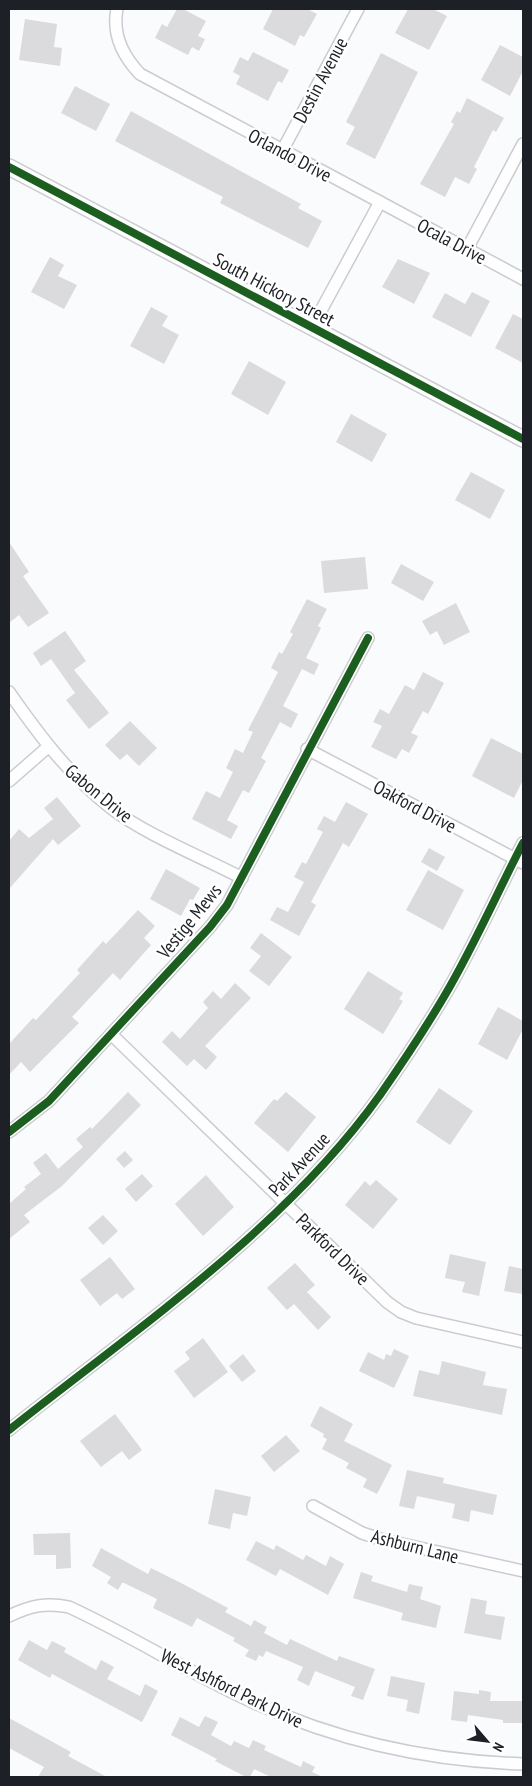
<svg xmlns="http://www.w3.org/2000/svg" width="532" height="1786" viewBox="0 0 532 1786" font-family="'PT Sans Narrow',sans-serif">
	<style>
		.building { fill: #dbdbde }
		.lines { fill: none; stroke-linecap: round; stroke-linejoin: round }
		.minor-casing { stroke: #caccd0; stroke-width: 14 }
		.tertiary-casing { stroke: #caccd0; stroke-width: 18 }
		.minor { stroke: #fefeff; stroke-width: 11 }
		.tertiary { stroke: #fefeff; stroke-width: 15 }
		.cycleway-casing { stroke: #fff; stroke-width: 11 }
		.cycleway { stroke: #1b5e20; stroke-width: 8 }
		.labels { text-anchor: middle; stroke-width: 5; stroke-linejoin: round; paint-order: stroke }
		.street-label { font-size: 19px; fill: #1d2026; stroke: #fff }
	</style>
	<rect width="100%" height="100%" fill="#fafbfd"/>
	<g class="building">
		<polygon points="177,9 183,9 206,21 198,36 205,39 199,51 192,47 188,55 155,38 162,24 167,27"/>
		<polygon points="273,9 307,9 317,14 304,37 300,35 295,46 263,29"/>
		<polygon points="408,9 433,9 447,16 429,50 395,33"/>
		<polygon points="25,19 57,24 54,47 62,48 60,66 19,60"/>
		<polygon points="500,45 523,57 523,71 510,96 481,80"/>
		<polygon points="253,52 289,70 282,83 278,81 268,101 236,84 240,76 233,72 240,57 248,61"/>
		<polygon points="381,53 418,72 375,159 346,144 355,127 346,122"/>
		<polygon points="75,86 110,104 96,131 61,113"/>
		<polygon points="467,98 504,118 496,132 493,130 474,167 477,169 469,184 455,177 445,197 420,184 454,124 451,122 457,111 460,113"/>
		<polygon points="131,111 301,204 298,208 322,221 308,248 220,203 223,197 115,141"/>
		<polygon points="50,257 64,265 58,276 77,285 64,309 31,292"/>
		<polygon points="398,259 430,273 414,304 382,287"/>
		<polygon points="472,292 490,301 471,337 432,317 445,293 465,304"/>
		<polygon points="151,307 168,316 162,326 179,335 164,364 130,346"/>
		<polygon points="513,314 523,319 523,363 495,348"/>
		<polygon points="249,361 286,382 268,415 231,394"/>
		<polygon points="351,414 387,434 372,462 336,442"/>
		<polygon points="471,472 505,490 490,519 455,500"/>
		<polygon points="9,542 29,572 23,576 49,613 28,627 19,615 9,623"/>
		<polygon points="365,557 368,589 324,593 321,561"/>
		<polygon points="401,564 434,582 423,601 391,583"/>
		<polygon points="307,599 327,609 318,626 321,628 306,658 319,664 314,675 302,669 283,706 298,714 291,728 280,722 261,758 266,761 249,793 243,790 227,820 238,826 231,839 192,819 206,791 220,798 233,772 226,768 235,749 243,753 253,732 248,730 278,672 271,668 279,652 282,654 293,634 290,632"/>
		<polygon points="456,603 470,632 444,645 437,631 430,635 422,621"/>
		<polygon points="65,631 86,661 74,670 109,713 89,729 66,700 75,693 51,659 41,666 33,653"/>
		<polygon points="423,672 444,683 428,714 423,711 411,733 418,736 409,753 402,749 396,759 371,747 382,726 373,722 380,709 389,714 405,685 414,690"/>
		<polygon points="130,721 157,748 139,766 127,754 120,760 105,745"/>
		<polygon points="491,738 523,754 523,780 514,798 472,776"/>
		<polygon points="57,797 81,826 58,845 53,839 9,889 9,841 19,829 29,838 53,819 44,808"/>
		<polygon points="346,802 368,814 349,847 343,843 311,902 316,905 299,936 270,920 277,907 288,912 304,882 294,877 302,862 306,864 323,832 317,829 324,816 335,822"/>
		<polygon points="429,848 445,857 437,871 421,862"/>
		<polygon points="166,869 200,888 193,900 190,899 181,916 150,899"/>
		<polygon points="428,870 464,890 443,930 406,910"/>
		<polygon points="138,910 155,926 144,938 151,945 120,980 113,973 72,1017 79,1023 30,1072 21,1062 9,1075 9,1044 33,1018 36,1020 80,973 77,970 103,941 106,944"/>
		<polygon points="261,933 292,957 269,986 249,971 261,956 250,948"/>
		<polygon points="368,971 403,993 399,999 403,1001 383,1034 344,1009"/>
		<polygon points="235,983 251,998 205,1046 217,1057 206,1070 194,1059 187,1066 162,1042 172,1031 180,1039 208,1008 203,1002 213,991 221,999"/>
		<polygon points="498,1007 523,1021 523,1029 507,1060 478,1044"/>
		<polygon points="439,1088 473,1111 450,1145 416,1122"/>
		<polygon points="128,1092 141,1105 62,1186 24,1215 30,1222 9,1239 9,1204 26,1189 24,1187 41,1174 33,1163 46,1153 58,1169 83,1147 76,1139 90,1127 92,1129"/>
		<polygon points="286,1092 316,1117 288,1152 254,1123 274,1099 277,1101"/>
		<polygon points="125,1151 133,1160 124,1168 116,1159"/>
		<polygon points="142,1174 153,1186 136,1202 125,1189"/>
		<polygon points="206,1175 234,1207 203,1236 175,1204"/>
		<polygon points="376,1180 398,1199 373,1229 345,1205 365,1181 370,1186"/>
		<polygon points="103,1215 118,1231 103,1245 88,1228"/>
		<polygon points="450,1254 486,1262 479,1296 462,1292 465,1282 445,1278"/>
		<polygon points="110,1257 135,1289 122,1299 117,1293 100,1306 80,1280"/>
		<polygon points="295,1263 315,1285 307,1292 331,1317 318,1330 294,1304 287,1310 267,1288"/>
		<polygon points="509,1266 523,1269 523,1294 504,1291"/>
		<polygon points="203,1338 228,1372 194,1398 174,1371 190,1359 185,1352"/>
		<polygon points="394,1349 409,1356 394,1388 359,1371 368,1352 384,1360 386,1354 391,1356"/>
		<polygon points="243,1354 256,1371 242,1382 229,1366"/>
		<polygon points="442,1361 486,1372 483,1385 507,1389 502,1415 413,1396 419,1370 439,1375"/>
		<polygon points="320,1406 353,1424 344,1441 392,1465 377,1494 363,1487 367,1479 346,1468 349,1463 322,1449 327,1439 323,1437 324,1434 310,1426"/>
		<polygon points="115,1414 142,1450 129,1460 122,1451 101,1467 80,1441"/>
		<polygon points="286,1435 300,1451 274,1472 261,1456"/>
		<polygon points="407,1470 444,1478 443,1483 497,1495 493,1515 471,1510 469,1522 452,1518 455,1504 417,1496 414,1509 399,1506"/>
		<polygon points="215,1489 251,1497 247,1516 233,1513 230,1529 208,1524"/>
		<polygon points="70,1533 71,1568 56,1569 56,1555 34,1555 33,1534"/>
		<polygon points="256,1541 274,1550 276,1545 303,1560 306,1555 326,1566 330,1556 344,1564 328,1595 280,1569 276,1576 246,1560"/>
		<polygon points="101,1548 148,1574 151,1568 183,1584 228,1608 225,1612 251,1626 254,1620 267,1627 264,1633 287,1645 290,1639 337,1661 339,1656 375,1669 363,1700 351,1696 355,1687 315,1671 309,1686 297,1680 303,1667 266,1651 263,1657 259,1655 256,1661 245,1656 249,1650 233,1641 235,1638 197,1618 192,1627 153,1608 157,1599 124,1583 122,1583 118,1590 107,1583 111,1577 92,1566"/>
		<polygon points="361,1572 373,1576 371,1581 407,1592 409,1584 423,1587 420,1599 441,1606 436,1628 401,1620 403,1613 353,1598"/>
		<polygon points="471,1598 487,1601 485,1614 505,1617 501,1640 464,1633"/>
		<polygon points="29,1640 47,1650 52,1641 66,1648 64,1652 96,1670 101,1660 114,1667 107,1679 140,1696 145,1684 158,1691 142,1722 52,1674 50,1678 18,1660"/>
		<polygon points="391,1676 425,1683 419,1714 406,1711 408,1700 387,1696"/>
		<polygon points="479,1690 491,1692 490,1701 523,1701 523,1723 503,1723 503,1720 468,1715 467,1722 451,1720 454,1691 479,1694"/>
		<polygon points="205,1716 218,1722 211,1735 231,1746 234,1741 249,1748 253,1740 266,1746 264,1750 301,1767 303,1761 315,1767 312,1772 323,1777 271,1777 254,1769 250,1777 246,1777 215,1761 217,1759 171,1735 180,1717 199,1727"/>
		<polygon points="9,1718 71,1752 68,1756 107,1777 38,1777 44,1767 9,1748"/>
	</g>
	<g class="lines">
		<g class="minor-casing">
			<g id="minor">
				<path d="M117,9C112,34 123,56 140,74L380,202L312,327"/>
				<polyline points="282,151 358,9"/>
				<polyline points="380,202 523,279"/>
				<polyline points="467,249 523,144"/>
				<path d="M9,692C39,735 69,775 111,808C146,835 202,857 242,878"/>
				<polyline points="307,749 523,863"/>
				<polyline points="9,781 48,747"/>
				<polyline points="111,1034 387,1302 401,1312 416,1318 523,1342"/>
				<polyline points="9,1132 49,1101 210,927 227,905 368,638"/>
				<path d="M9,1430C136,1329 285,1228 380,1095C403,1062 425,1029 445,995C474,946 497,893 523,843"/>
				<polyline points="313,1506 362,1533 380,1539 523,1571"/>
				<path d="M9,1616C30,1606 46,1602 69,1607C132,1636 191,1674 255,1703C340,1742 430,1761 523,1764"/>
			</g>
		</g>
		<g class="tertiary-casing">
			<polyline id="tertiary" points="9,167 523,439"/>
		</g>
		<use href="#minor" class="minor"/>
		<use href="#tertiary" class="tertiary"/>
		<g class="cycleway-casing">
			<g id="cycleway">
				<polyline points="9,167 523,439"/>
				<polyline points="9,1132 49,1101 210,927 227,905 368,638"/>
				<path d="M9,1430C136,1329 285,1228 380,1095C403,1062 425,1029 445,995C474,946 497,893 523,843"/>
			</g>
		</g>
		<use href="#cycleway" class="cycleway"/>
	</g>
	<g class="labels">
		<g class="street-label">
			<text transform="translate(320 80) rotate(-62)" y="7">Destin Avenue</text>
			<text transform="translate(290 155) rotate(28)" y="7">Orlando Drive</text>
			<text transform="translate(452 241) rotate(28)" y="7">Ocala Drive</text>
			<text transform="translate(274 289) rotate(28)" y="7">South Hickory Street</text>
			<text transform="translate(99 793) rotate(39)" y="7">Gabon Drive</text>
			<text transform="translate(415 806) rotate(28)" y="7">Oakford Drive</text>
			<text transform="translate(189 921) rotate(-51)" y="7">Vestige Mews</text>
			<text transform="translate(299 1164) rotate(-47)" y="7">Park Avenue</text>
			<text transform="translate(333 1249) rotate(44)" y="7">Parkford Drive</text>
			<text transform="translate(415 1546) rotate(14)" y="7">Ashburn Lane</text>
			<text transform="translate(232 1688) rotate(26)" y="7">West Ashford Park Drive</text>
		</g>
	</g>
	<rect width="532" height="1786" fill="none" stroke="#1d2026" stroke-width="20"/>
	<g transform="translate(487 1741) rotate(118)" stroke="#ffffff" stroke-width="4" paint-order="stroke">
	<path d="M0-4L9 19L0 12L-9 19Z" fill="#1d2026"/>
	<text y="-8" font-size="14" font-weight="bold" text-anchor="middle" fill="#1d2026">N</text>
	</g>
</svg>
